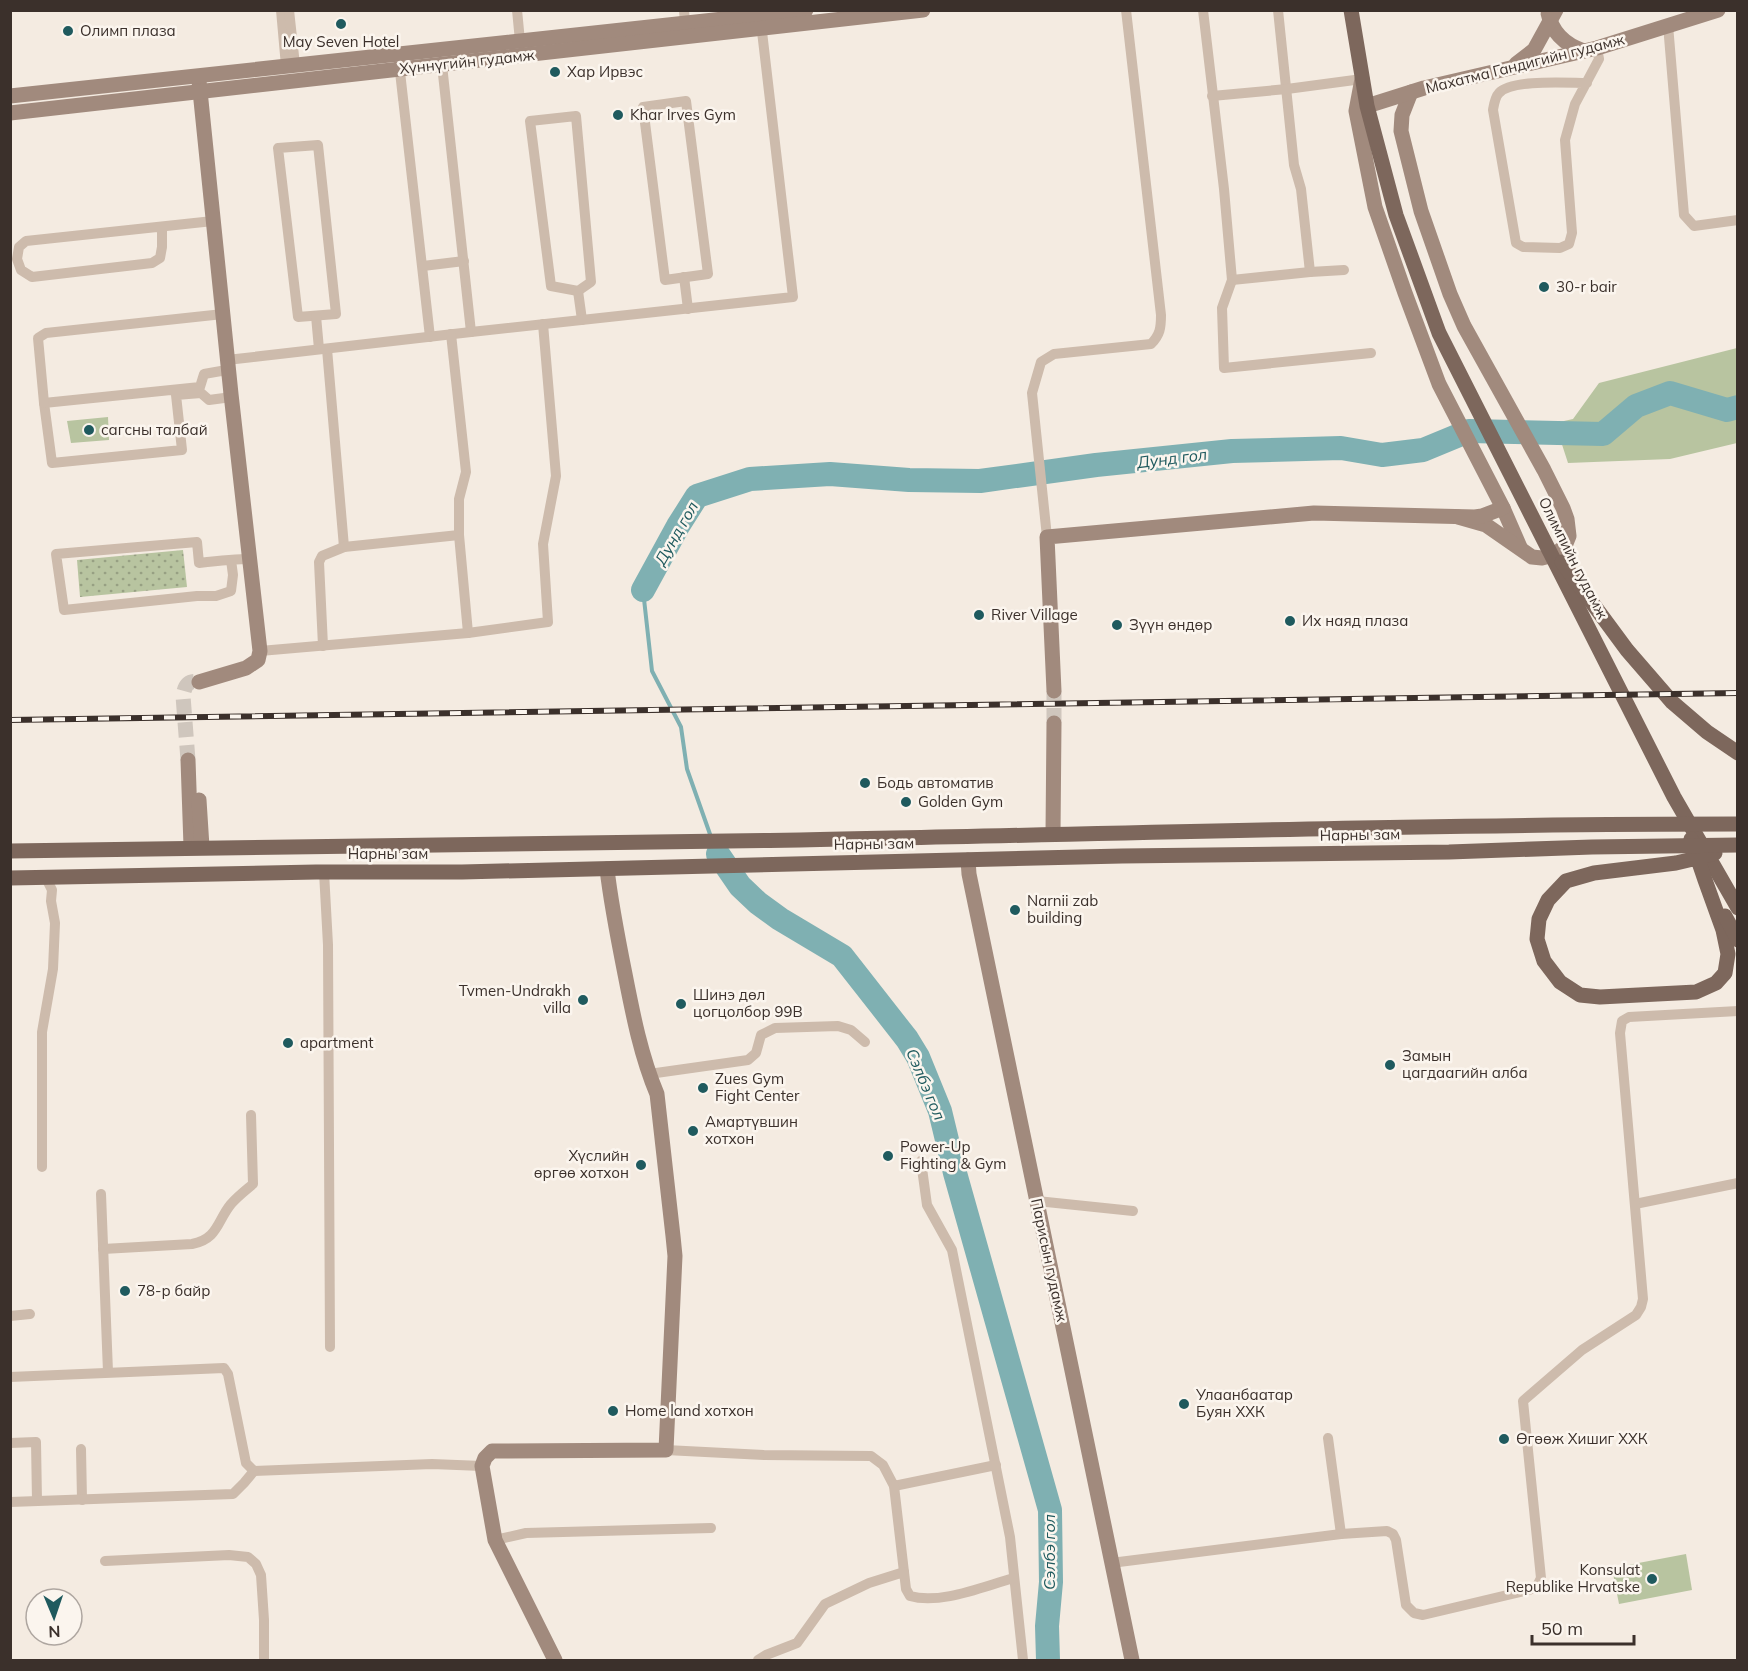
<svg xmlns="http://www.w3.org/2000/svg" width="1748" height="1671" viewBox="0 0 1748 1671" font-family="Mulish,sans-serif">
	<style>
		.grass { fill: #b8c4a0 }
		.park { fill: url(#park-dots) }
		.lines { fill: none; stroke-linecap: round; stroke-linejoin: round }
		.stream { stroke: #7fb0b2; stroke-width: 4 }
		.river { stroke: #7fb0b2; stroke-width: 24 }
		.secondary-tunnel { stroke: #cfc6bd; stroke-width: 15; stroke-dasharray: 15 8; stroke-linecap: butt }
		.street { stroke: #cdbbac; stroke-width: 10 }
		.secondary { stroke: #a18a7d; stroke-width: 15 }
		.primary { stroke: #7d675c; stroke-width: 15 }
		.rail-casing { stroke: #3b302b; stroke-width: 6 }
		.rail { stroke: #fbf5ee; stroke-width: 4; stroke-dasharray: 11; stroke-linecap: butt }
		.poi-dot { fill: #1f5a5e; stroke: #fbf5ee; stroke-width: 2 }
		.labels { text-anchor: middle; stroke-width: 5; stroke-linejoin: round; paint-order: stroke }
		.poi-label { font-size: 15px; fill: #3b302b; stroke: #fbf5ee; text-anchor: start }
		.street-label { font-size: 15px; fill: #3b302b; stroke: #fbf5ee }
		.water-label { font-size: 16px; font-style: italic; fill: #1f5a5e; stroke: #fbf5ee }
	</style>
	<defs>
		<pattern id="park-dots" width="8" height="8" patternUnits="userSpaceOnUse" patternTransform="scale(1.5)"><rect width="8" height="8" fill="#b8c4a0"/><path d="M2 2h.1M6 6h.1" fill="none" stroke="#97a083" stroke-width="1.8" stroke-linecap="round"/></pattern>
	</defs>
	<rect width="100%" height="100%" fill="#f4ebe1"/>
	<g class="grass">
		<polygon points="1737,348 1737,443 1670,459 1568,463 1555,423 1573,419 1599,383"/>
		<polygon points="108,417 109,440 71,443 67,421"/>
		<polygon points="1686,1554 1692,1590 1619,1604 1612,1568"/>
	</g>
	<polygon class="park" points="183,550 187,587 80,597 77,560"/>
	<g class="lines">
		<polyline class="stream" points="643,590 652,671 681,727 687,769 711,837"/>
		<g class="river">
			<polyline points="643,590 678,526 697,496 750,479 830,474 909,480 980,481 1096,465 1232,451 1341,448 1382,455 1423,450 1469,431 1603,434 1636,406 1670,393 1727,410 1738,407"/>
			<polyline points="718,854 740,886 758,903 780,919 842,956 907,1039 918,1057 940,1111 955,1173 1050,1510 1051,1582 1047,1626 1048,1660"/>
		</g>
		<g class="secondary-tunnel">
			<polyline points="1054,723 1054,691"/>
			<path d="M188,760L183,696C185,685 188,680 199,682"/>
		</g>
		<g class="street">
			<polyline points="281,10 286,66"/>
			<polyline points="289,10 295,65"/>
			<polyline points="517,10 520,41"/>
			<polyline points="684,10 685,23"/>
			<polyline points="1203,10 1224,189 1232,280 1222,308 1224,368 1371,353"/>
			<polyline points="1278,10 1294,165 1301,189 1310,272"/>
			<polyline points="1668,25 1684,215 1694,226 1738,220"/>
			<polyline points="399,63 430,337"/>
			<polyline points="442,65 471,332"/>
			<path d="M1587,83C1567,83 1512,79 1499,93C1495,97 1494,104 1493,110L1516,243L1523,247L1560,248L1569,244L1572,233L1565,140L1575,104L1599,59L1597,48"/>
			<polyline points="1212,96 1287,89 1362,79"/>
			<polygon points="686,101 708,274 665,280 643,107"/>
			<polygon points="576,116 591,282 578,291 551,286 530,121"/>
			<polygon points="318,145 336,314 298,317 278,148"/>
			<polyline points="162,227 162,247 160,258 152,263 32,277 21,270 17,259 19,247 26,241 213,221"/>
			<polyline points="423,266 464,261"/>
			<polyline points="684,277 688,309"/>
			<polyline points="1232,280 1310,272 1344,270"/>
			<polyline points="578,291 582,320"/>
			<polyline points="316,316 319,349"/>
			<polyline points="327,349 344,547"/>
			<polyline points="227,360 471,332 793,297 761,23"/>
			<polyline points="229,372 221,371 204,374 200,387 44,403 52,463 182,450 176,395 201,393 209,400 224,398 231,394"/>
			<polyline points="44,403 38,338 46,333 223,314"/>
			<path d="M1047,537L1032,393L1041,362L1054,354L1151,344C1160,335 1161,328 1161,315L1126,10"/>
			<path d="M231,560L233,575L231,591L216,596H197L64,610L56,554L197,542L199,563C216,561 233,559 251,559"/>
			<polyline points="468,633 548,622 543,544 556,476 543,324"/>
			<polyline points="323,646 319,562 322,556 344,547 459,535"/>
			<polyline points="260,651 468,633 459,535 459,499 466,472 451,334"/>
			<polyline points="324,872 328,945 330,1347"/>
			<polyline points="649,1074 748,1060 756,1053 761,1035 775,1028 838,1026 851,1030 865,1042"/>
			<polyline points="921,1161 927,1205 952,1250 1010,1537 1023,1660"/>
			<polyline points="42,1167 42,1032 53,969 55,923 51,901 52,890 46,878"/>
			<polyline points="101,1194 108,1372"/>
			<polyline points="1037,1201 1133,1211"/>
			<polyline points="1635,1204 1738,1183"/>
			<path d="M103,1249L192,1244C218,1239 217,1221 231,1204C238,1196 246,1190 253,1184L251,1115"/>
			<polyline points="10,1316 30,1314"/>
			<polyline points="10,1377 224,1368 228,1374 246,1463 254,1471 432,1464 482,1466"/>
			<polyline points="1328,1438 1341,1534"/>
			<polyline points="10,1443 36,1442 37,1501"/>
			<polyline points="81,1449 82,1500"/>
			<polyline points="666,1450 764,1455 871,1456 883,1465 894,1486 996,1465"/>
			<polyline points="894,1486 904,1572"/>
			<polyline points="10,1502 233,1494 244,1483 254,1471"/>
			<polyline points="495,1540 526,1533 711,1528"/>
			<polyline points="105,1561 229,1555 248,1557 256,1564 261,1575 264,1620 264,1660"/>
			<polyline points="1111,1563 1341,1534 1387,1531 1393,1534 1396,1540 1406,1605 1414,1613 1423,1615 1529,1590 1537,1586 1541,1578 1523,1401 1582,1350 1636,1315 1641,1307 1643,1299 1620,1033 1622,1021 1629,1017 1738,1011"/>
			<path d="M758,1660L766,1655L797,1643L825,1604L869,1583L904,1572L906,1589L910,1596C940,1605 984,1586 1014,1578"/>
		</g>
		<g class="secondary">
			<path d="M1548,13C1552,33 1566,45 1584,51"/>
			<polyline points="1516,64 1534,50 1556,10"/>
			<polyline points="1362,79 1356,111 1375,207 1405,293 1439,384 1503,508 1520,547"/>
			<polyline points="199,81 231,394 260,651 258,660 246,668 199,682"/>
			<polyline points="1411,92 1402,115 1401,131 1421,211 1450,294 1464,326 1544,470 1563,508 1567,519 1569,536 1565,546 1554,555 1542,558 1532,557 1486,525 1458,517"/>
			<polyline points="10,96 806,10"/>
			<polyline points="1367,106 1424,88 1597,48 1718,10"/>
			<polyline points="10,113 923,10"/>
			<polyline points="1054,691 1047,537 1314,513 1475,517 1482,516 1503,508"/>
			<polyline points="188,760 191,846"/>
			<polyline points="199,800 202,847"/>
			<polyline points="1053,834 1054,723"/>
			<polyline points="968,860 969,874 1132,1660"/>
			<path d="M555,1660L495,1540L482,1466L485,1458L492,1451L666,1450L675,1256L673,1236L657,1094C641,1056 633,1015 625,974C618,939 611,904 607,869"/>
		</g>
		<g class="primary">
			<polyline points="1351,10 1367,106 1396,215 1439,333 1674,797 1738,908"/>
			<polyline points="1562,562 1627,650 1672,702 1707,732 1738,753"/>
			<polyline points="1691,839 1692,842 1705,880 1723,930 1728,954 1725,973 1716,983 1696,992 1600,997 1580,995 1560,982 1544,961 1537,939 1539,919 1548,900 1566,881 1594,873 1676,863 1693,859 1715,853"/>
			<path d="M10,851C274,845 537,844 800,840C1113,834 1425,824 1738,824"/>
			<polyline points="10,878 316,872 462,872 1122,856 1449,852 1592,847 1738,845"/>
			<polyline points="1725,916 1738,940"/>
		</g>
		<g class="rail-casing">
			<polyline id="rail" points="10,720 1738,693"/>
		</g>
		<use href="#rail" class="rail"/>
	</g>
	<g class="poi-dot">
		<circle cx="341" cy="24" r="6"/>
		<circle cx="68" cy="31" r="6"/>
		<circle cx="555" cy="72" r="6"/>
		<circle cx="618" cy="115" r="6"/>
		<circle cx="1544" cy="287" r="6"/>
		<circle cx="89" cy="430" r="6"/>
		<circle cx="979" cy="615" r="6"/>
		<circle cx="1290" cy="621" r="6"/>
		<circle cx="1117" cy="625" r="6"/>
		<circle cx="865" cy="783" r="6"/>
		<circle cx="906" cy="802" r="6"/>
		<circle cx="1015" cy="910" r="6"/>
		<circle cx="583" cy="1000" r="6"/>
		<circle cx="681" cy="1004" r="6"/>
		<circle cx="288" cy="1043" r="6"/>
		<circle cx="1390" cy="1065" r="6"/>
		<circle cx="703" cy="1088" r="6"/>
		<circle cx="693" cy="1131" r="6"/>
		<circle cx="888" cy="1156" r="6"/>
		<circle cx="641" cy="1165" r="6"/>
		<circle cx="125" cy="1291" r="6"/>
		<circle cx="1184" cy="1404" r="6"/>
		<circle cx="613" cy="1411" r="6"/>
		<circle cx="1504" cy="1439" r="6"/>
		<circle cx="1652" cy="1579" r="6"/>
	</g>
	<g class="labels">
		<g class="poi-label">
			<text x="80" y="36">Олимп плаза</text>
			<text x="341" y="47" text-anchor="middle">May Seven Hotel</text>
			<text x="567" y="77">Хар Ирвэс</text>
			<text x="630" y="120">Khar Irves Gym</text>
			<text x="1556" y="292">30-r bair</text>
			<text x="101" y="435">сагсны талбай</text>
			<text x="991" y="620">River Village</text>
			<text x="1302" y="626">Их наяд плаза</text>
			<text x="1129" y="630">Зүүн өндөр</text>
			<text x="877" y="788">Бодь автоматив</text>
			<text x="918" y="807">Golden Gym</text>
			<text x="1027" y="906">Narnii zab<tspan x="1027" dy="17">building</tspan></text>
			<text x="571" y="996" text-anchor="end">Tvmen-Undrakh<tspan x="571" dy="17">villa</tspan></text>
			<text x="693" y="1000">Шинэ дөл<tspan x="693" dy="17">цогцолбор 99В</tspan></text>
			<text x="300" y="1048">apartment</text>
			<text x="1402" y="1061">Замын<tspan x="1402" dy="17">цагдаагийн алба</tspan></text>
			<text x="715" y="1084">Zues Gym<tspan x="715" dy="17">Fight Center</tspan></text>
			<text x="705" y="1127">Амартүвшин<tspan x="705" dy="17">хотхон</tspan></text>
			<text x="900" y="1152">Power-Up<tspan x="900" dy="17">Fighting &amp; Gym</tspan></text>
			<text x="629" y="1161" text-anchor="end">Хүслийн<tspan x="629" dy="17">өргөө хотхон</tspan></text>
			<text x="137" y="1296">78-р байр</text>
			<text x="1196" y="1400">Улаанбаатар<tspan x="1196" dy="17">Буян ХХК</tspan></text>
			<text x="625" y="1416">Home land хотхон</text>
			<text x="1516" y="1444">Өгөөж Хишиг ХХК</text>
			<text x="1640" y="1575" text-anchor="end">Konsulat<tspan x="1640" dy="17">Republike Hrvatske</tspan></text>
		</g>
		<g class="street-label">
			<text transform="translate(467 62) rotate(-6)" y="5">Хүннүгийн гудамж</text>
			<text transform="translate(1525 64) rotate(-14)" y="5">Махатма Гандигийн гудамж</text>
			<text transform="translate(1573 558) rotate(63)" y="5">Олимпийн гудамж</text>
			<text transform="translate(1360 835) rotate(-1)" y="5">Нарны зам</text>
			<text transform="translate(874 844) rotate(-1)" y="5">Нарны зам</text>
			<text x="388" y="859">Нарны зам</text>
			<text transform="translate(1049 1260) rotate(78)" y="5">Парисын гудамж</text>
		</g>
		<g class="water-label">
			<text transform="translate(1172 458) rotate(-7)" y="6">Дунд гол</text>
			<text transform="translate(676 533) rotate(-60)" y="6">Дунд гол</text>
			<text transform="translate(926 1084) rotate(67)" y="6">Сэлбэ гол</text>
			<text transform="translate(1049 1552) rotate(-90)" y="6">Сэлбэ гол</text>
		</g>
	</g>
	<rect width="1748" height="1671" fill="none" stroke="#3b302b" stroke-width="24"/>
	<g transform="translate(54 1617) rotate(178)"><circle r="28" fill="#fbf5ee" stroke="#aea6a0" stroke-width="1.5"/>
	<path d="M0-4.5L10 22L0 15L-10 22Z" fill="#1f5a5e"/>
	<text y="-9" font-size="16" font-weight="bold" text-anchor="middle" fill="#3b302b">N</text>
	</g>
	<path d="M1532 1635v9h102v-9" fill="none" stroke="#3b302b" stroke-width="3"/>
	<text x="1541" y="1635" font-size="18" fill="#3b302b" stroke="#fbf5ee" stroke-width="4.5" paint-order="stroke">50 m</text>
</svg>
